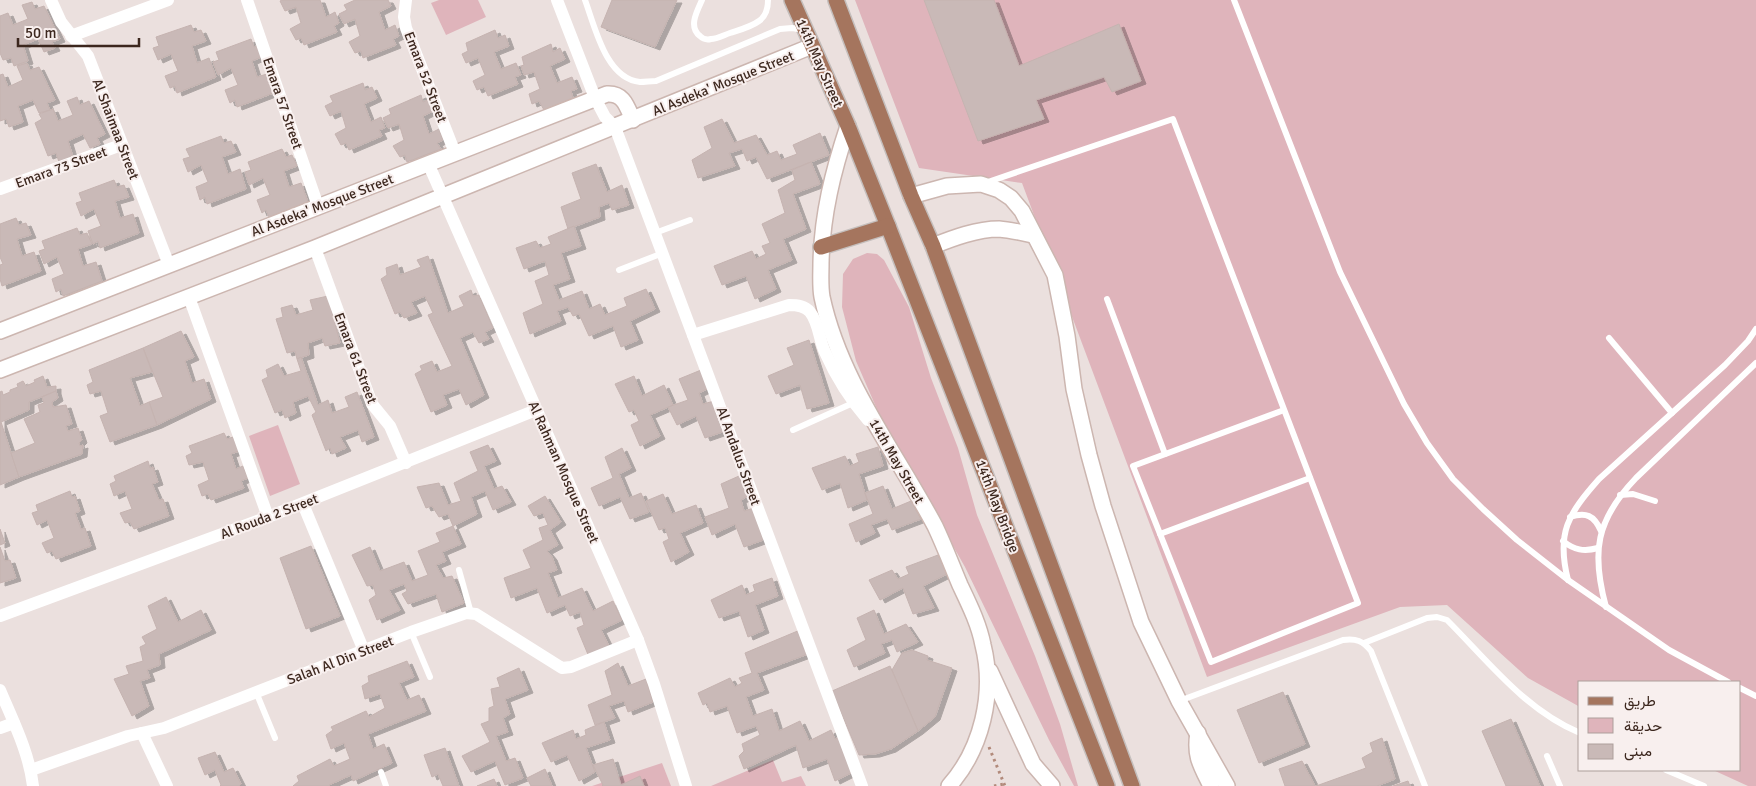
<svg xmlns="http://www.w3.org/2000/svg" width="1756" height="786" viewBox="0 0 1756 786" font-family="Signika,Vazirmatn,sans-serif">
	<style>
		.park { fill: #dfb4bb }
		.building { fill: #c9b9b7; stroke: #c5b3b0; filter: url(#shadow) }
		.lines { fill: none; stroke-linecap: round; stroke-linejoin: round }
		.secondary-casing { stroke: #ccb6b0; stroke-width: 18 }
		.primary-casing { stroke: #c4bebc; stroke-width: 18 }
		.path { stroke: #b28a7b; stroke-width: 3; stroke-dasharray: 2.5 4; stroke-linecap: butt }
		.lane { stroke: #fff; stroke-width: 6 }
		.street { stroke: #fff; stroke-width: 12 }
		.secondary { stroke: #fff; stroke-width: 15 }
		.primary { stroke: #a5755e; stroke-width: 15 }
		.labels { text-anchor: middle; stroke-width: 4; stroke-linejoin: round; paint-order: stroke }
		.street-label { font-size: 14px; fill: #3c271e; stroke: #f8efee }
	</style>
	<defs>
		<filter id="shadow"><feDropShadow dx="5" dy="3" stdDeviation="0" flood-color="#0004"/></filter>
	</defs>
	<rect width="100%" height="100%" fill="#ebe0de"/>
	<g class="park">
		<polygon points="439,0 478,0 486,17 446,35 431,3"/>
		<polygon points="855,0 1756,0 1756,786 1748,786 1713,770 1740,770 1740,682 1580,682 1580,707 1528,678 1447,605 1400,607 1207,677 1022,183 919,168"/>
		<polygon points="867,253 877,254 884,260 909,307 931,378 958,448 977,515 1035,656 1060,724 1078,786 1074,786 1049,740 965,567 883,423 856,361 842,307 843,274 853,259"/>
		<polygon points="278,425 300,484 270,496 249,436"/>
		<polygon points="773,760 782,782 801,776 806,786 711,786"/>
		<polygon points="662,763 671,786 592,786"/>
	</g>
	<g class="building">
		<polygon points="282,0 320,0 326,17 335,12 339,23 334,26 337,32 304,45 301,38 296,40 290,29 301,23 296,7 285,11 280,1"/>
		<polygon points="355,0 388,0 391,6 379,12 385,30 395,25 399,36 393,39 396,45 363,58 361,51 355,53 349,42 360,36 355,19 344,24 339,14 347,10 344,5"/>
		<polygon points="612,0 677,0 655,47 601,27"/>
		<polygon points="924,0 994,0 1019,66 1119,24 1141,81 1112,92 1104,77 1036,100 1044,119 978,141"/>
		<polygon points="32,2 35,9 44,6 60,39 52,42 55,48 44,52 38,39 23,45 28,61 14,66 11,58 3,60 0,53 0,16 8,13 13,25 28,19 22,5"/>
		<polygon points="191,25 194,32 201,30 206,41 192,46 197,63 209,58 216,77 177,93 175,86 170,88 165,76 178,71 171,54 158,60 153,48 159,46 156,37"/>
		<polygon points="495,30 498,38 505,35 509,46 494,52 501,69 516,63 521,75 515,77 518,84 488,96 484,87 477,90 473,81 485,75 478,58 466,63 462,54 468,51 466,43"/>
		<polygon points="251,39 254,47 261,44 264,56 252,61 257,77 270,73 276,92 237,107 235,100 230,103 225,90 238,85 231,68 218,75 213,62 219,60 216,52"/>
		<polygon points="551,44 553,52 560,48 565,59 550,66 557,83 572,77 577,89 571,91 573,98 544,110 539,101 532,104 529,94 540,89 534,72 524,75 521,66 524,65 522,57"/>
		<polygon points="27,63 30,70 39,67 55,100 47,103 50,110 39,113 33,100 18,106 23,122 9,127 6,119 0,121 0,75 3,74 8,87 23,80 17,66"/>
		<polygon points="363,83 365,90 372,87 377,98 364,104 371,122 381,117 385,128 379,130 382,136 349,150 346,143 341,145 335,134 346,128 341,111 330,116 325,106 333,102 330,96"/>
		<polygon points="421,95 423,102 430,99 435,110 423,116 429,134 439,129 443,140 437,143 441,149 407,162 405,155 400,157 393,146 404,140 399,124 388,128 383,118 391,114 389,109"/>
		<polygon points="77,97 80,105 89,101 105,134 97,138 100,144 90,148 83,134 68,141 73,157 59,162 56,153 48,156 35,123 42,119 39,114 53,109 58,121 73,115 67,101"/>
		<polygon points="722,119 734,143 756,135 767,155 777,151 781,160 797,154 793,145 820,133 829,155 767,179 756,157 747,161 742,149 729,153 735,166 698,178 692,160 712,148 704,127"/>
		<polygon points="221,136 224,143 231,141 236,152 222,157 228,174 240,169 246,189 207,204 205,197 200,200 196,187 208,182 201,165 188,172 183,159 190,157 186,149"/>
		<polygon points="282,149 286,157 292,155 297,166 284,171 289,187 301,183 308,202 269,217 266,210 262,213 257,200 270,195 263,178 249,185 245,172 251,170 248,162"/>
		<polygon points="811,162 820,184 793,194 806,229 783,239 792,260 768,270 776,289 755,299 746,276 722,285 714,266 752,251 756,259 766,254 762,246 770,243 762,224 785,213 778,190 795,180 792,170"/>
		<polygon points="596,164 607,192 622,185 629,205 612,210 609,203 599,207 600,217 568,229 561,207 581,199 572,173"/>
		<polygon points="114,180 117,187 124,185 129,197 115,201 120,218 133,214 139,233 100,248 98,241 93,244 88,231 101,226 94,209 81,216 76,203 82,201 79,193"/>
		<polygon points="16,218 19,225 26,223 31,235 17,239 22,256 34,252 41,271 2,286 0,279 0,265 3,264 0,257 0,224"/>
		<polygon points="574,226 581,246 561,253 570,279 553,285 559,300 582,291 589,309 600,304 605,315 627,306 624,298 646,289 655,309 630,321 638,340 621,347 613,326 589,336 579,314 573,316 568,307 557,311 561,321 530,334 523,313 543,304 535,281 549,275 545,261 524,269 516,248 536,241 540,248 551,244 548,237"/>
		<polygon points="77,228 80,235 87,233 92,244 78,249 83,266 96,262 102,281 63,296 61,289 56,292 52,279 64,274 57,257 44,264 39,251 45,249 42,241"/>
		<polygon points="428,256 448,313 464,306 459,296 471,290 473,296 479,295 493,328 485,332 489,339 479,343 473,332 460,338 484,395 466,405 459,389 443,395 447,405 431,412 415,374 422,370 420,366 432,361 437,372 452,366 428,315 433,313 425,296 411,302 417,313 404,318 400,312 395,314 381,279 387,275 386,268 397,264 400,275 421,267 417,260"/>
		<polygon points="328,296 340,343 325,346 322,338 308,343 309,355 297,359 295,351 287,353 276,319 283,317 281,308 292,305 296,315 313,310 310,300"/>
		<polygon points="181,331 194,357 185,361 192,383 204,379 211,399 157,425 149,402 163,397 143,348"/>
		<polygon points="809,340 829,403 807,409 800,385 776,394 768,376 794,365 787,348"/>
		<polygon points="143,348 152,372 130,378 140,406 149,402 157,425 110,442 100,416 108,413 101,391 90,394 87,385 93,382 89,370"/>
		<polygon points="301,357 318,405 328,400 332,413 349,407 345,397 357,392 374,437 362,442 358,430 340,437 346,448 332,454 330,448 326,451 312,415 316,412 308,396 293,402 296,413 285,418 282,410 275,413 262,380 268,377 266,370 278,364 284,376 301,371 297,359"/>
		<polygon points="701,370 709,388 699,393 703,404 714,401 725,431 705,438 696,416 677,425 668,407 688,400 679,379"/>
		<polygon points="43,376 47,387 56,386 56,391 29,402 29,410 1,422 19,477 0,485 0,392 2,391 3,395 10,392 10,390 18,387 17,384 23,381 26,386 35,382 34,380"/>
		<polygon points="634,376 642,396 664,385 673,405 650,415 660,436 640,446 631,425 639,421 634,410 629,412 615,384"/>
		<polygon points="56,391 58,398 52,402 53,407 66,405 72,424 66,426 68,431 78,428 82,440 79,443 80,446 83,445 82,454 19,477 11,453 35,443 24,419 40,412 38,405 44,403 42,397"/>
		<polygon points="224,433 227,439 233,437 239,451 231,454 236,469 243,466 248,478 241,481 244,488 211,500 208,494 202,496 198,485 209,480 203,462 189,465 186,456 192,453 189,446"/>
		<polygon points="488,445 496,461 484,466 494,489 502,486 511,502 493,510 485,491 471,497 477,514 453,526 448,514 439,517 432,506 426,508 417,487 439,483 448,505 461,501 454,483 478,471 470,452"/>
		<polygon points="878,447 883,466 859,474 867,500 848,508 840,483 822,490 812,468 845,456 850,466 859,462 856,454"/>
		<polygon points="622,448 631,468 619,474 629,498 641,493 649,512 630,519 620,497 599,506 591,488 613,478 605,457"/>
		<polygon points="148,461 150,468 153,467 158,482 152,484 159,500 163,499 169,516 134,529 130,522 125,523 120,513 132,509 125,491 114,496 110,484 116,481 114,476"/>
		<polygon points="739,476 748,496 741,500 744,511 754,508 763,540 744,547 735,524 712,535 705,517 729,508 721,484"/>
		<polygon points="883,486 892,509 911,501 921,519 892,530 887,519 871,525 875,533 856,542 849,524 873,514 865,493"/>
		<polygon points="70,491 72,497 75,496 80,511 75,513 81,529 85,528 91,546 56,559 52,551 47,553 42,543 54,538 47,520 37,525 32,513 38,511 36,505"/>
		<polygon points="663,494 672,514 696,505 703,523 680,533 689,552 671,562 663,542 669,539 665,528 659,530 646,501"/>
		<polygon points="545,496 561,522 550,530 558,545 547,551 552,557 557,570 548,573 558,598 582,588 593,611 613,601 622,620 601,630 610,648 589,657 577,628 584,625 580,612 570,616 565,605 547,613 537,588 511,598 504,578 531,568 523,550 543,540 539,528 548,525 543,513 534,516 528,506"/>
		<polygon points="453,526 461,544 442,552 446,561 436,565 443,578 452,576 464,603 442,612 436,594 408,604 402,594 407,591 404,584 389,590 400,610 377,620 369,600 376,595 373,585 367,586 352,555 370,547 380,571 404,562 412,581 428,575 418,551 440,542 436,533"/>
		<polygon points="0,529 5,543 0,545"/>
		<polygon points="311,546 340,616 306,629 280,558"/>
		<polygon points="0,547 5,561 10,560 16,578 0,583"/>
		<polygon points="938,555 947,574 923,586 934,608 913,614 903,588 880,600 869,580 892,570 898,579 909,574 906,567"/>
		<polygon points="772,578 778,596 755,605 764,630 748,637 739,611 719,618 711,600 742,585 746,595 755,591 753,585"/>
		<polygon points="166,597 178,622 201,610 211,630 159,654 160,665 147,670 150,678 140,681 149,706 132,716 114,679 129,674 126,666 143,661 140,647 146,644 142,637 157,629 148,606"/>
		<polygon points="874,610 884,634 906,624 918,642 897,652 892,640 881,644 885,653 854,667 847,650 866,640 857,618"/>
		<polygon points="800,630 808,654 757,673 764,690 746,697 753,716 772,709 779,731 800,721 809,741 831,730 835,739 840,737 853,772 835,781 827,759 803,768 796,745 744,769 739,756 744,751 742,744 760,735 756,726 737,733 727,706 710,712 707,703 703,705 698,693 730,678 735,687 742,683 739,678 752,673 745,653"/>
		<polygon points="912,650 928,656 927,660 952,668 935,717 918,731 892,670 902,653"/>
		<polygon points="407,661 414,677 399,683 407,700 419,695 426,711 368,734 373,749 384,744 392,763 353,781 351,775 329,785 330,786 293,786 299,781 297,776 330,759 334,766 350,759 344,743 331,749 326,735 333,730 331,727 366,711 369,717 385,708 380,694 365,699 362,686 369,682 368,676"/>
		<polygon points="618,663 628,686 646,679 653,702 628,712 624,701 609,706 615,718 595,725 588,705 612,695 605,671"/>
		<polygon points="890,666 918,731 891,749 875,754 859,755 832,691"/>
		<polygon points="519,668 528,690 505,699 510,714 503,718 508,732 496,736 506,761 515,758 523,778 505,785 495,761 471,772 462,756 490,742 481,724 489,721 489,708 494,706 491,689 500,687 497,678"/>
		<polygon points="1283,692 1305,744 1259,763 1237,710"/>
		<polygon points="1511,719 1540,786 1506,786 1482,731"/>
		<polygon points="604,722 610,740 586,748 595,772 579,781 567,755 551,762 542,743 573,730 576,739 586,735 585,730"/>
		<polygon points="1382,738 1395,779 1377,786 1316,786 1366,768 1362,758 1373,752 1370,743"/>
		<polygon points="445,748 459,786 443,786 438,774 432,777 424,755"/>
		<polygon points="215,752 224,772 233,768 241,784 239,786 220,786 221,785 215,770 205,775 198,758"/>
		<polygon points="613,759 621,785 640,776 644,786 602,786 603,785 593,765"/>
		<polygon points="1302,761 1315,786 1285,786 1279,769"/>
		<polygon points="545,769 552,786 531,786 527,778"/>
		<polygon points="494,779 497,786 477,786"/>
		<polygon points="1408,781 1410,786 1393,786"/>
	</g>
	<g class="lines">
		<g class="secondary-casing">
			<g id="secondary">
				<path d="M848,126C833,171 822,215 821,263C821,274 820,286 822,297C840,381 895,451 935,526C944,545 952,566 960,585C969,604 979,624 983,645C995,693 982,749 949,786"/>
				<polyline points="911,196 947,186 981,184 999,190 1011,198 1022,211 1055,275 1067,336 1074,389 1089,455 1103,506 1141,622 1179,701 1227,786"/>
				<path d="M933,246C953,238 977,229 999,229C1011,230 1023,233 1034,235"/>
				<path d="M0,331L607,94C624,93 627,107 633,120"/>
				<polyline points="0,370 315,248 812,46"/>
				<polyline points="990,671 1033,764 1052,786"/>
				<path d="M1198,733C1194,756 1201,766 1211,786"/>
			</g>
		</g>
		<g class="primary-casing">
			<g id="primary">
				<polyline points="792,0 848,126 888,226 1107,786"/>
				<polyline points="836,0 911,196 933,246 1132,786"/>
				<polyline points="821,247 888,226"/>
			</g>
		</g>
		<g class="path">
			<polyline points="989,747 1005,786"/>
			<polyline points="994,786 1004,784"/>
		</g>
		<g class="lane">
			<path d="M585,0C595,27 606,79 640,82C645,82 651,81 656,81L780,29L792,28L804,30"/>
			<path d="M702,0C697,11 688,27 700,36C703,39 707,40 711,39C717,39 724,35 730,33C739,30 751,27 759,21C766,16 768,8 768,0"/>
			<polyline points="1234,0 1340,272 1404,404 1427,443 1453,479 1483,509 1517,540 1568,580 1669,650 1728,682"/>
			<polyline points="985,183 1173,119 1358,603 1211,662 1133,466 1284,410"/>
			<polyline points="655,233 690,220"/>
			<polyline points="619,270 663,253"/>
			<polyline points="1107,299 1165,454"/>
			<polyline points="1609,338 1672,413"/>
			<polyline points="793,430 853,403"/>
			<polyline points="1620,495 1633,494 1655,501"/>
			<path d="M1570,517C1586,512 1594,515 1601,531"/>
			<polyline points="1160,534 1310,478"/>
			<path d="M1563,541C1574,550 1584,552 1598,548"/>
			<polyline points="459,570 471,613"/>
			<path d="M1568,580C1556,533 1568,514 1599,479L1725,365L1748,341L1756,329"/>
			<path d="M1606,607C1591,552 1596,520 1636,478L1756,363"/>
			<polyline points="411,632 430,677"/>
			<path d="M1364,643L1427,618L1437,617L1447,620C1488,661 1525,710 1580,733"/>
			<polyline points="1740,688 1756,696"/>
			<polyline points="256,692 275,738"/>
			<path d="M1179,701L1343,640C1356,638 1363,641 1371,651L1425,786"/>
			<polyline points="1547,756 1560,786"/>
			<polyline points="1666,770 1704,786"/>
			<polyline points="381,772 386,786"/>
		</g>
		<g class="street">
			<polyline points="51,0 61,22 88,56 169,265"/>
			<polyline points="247,0 318,206"/>
			<polyline points="406,0 404,17 406,28 455,153"/>
			<polyline points="557,0 595,98 605,117 615,127 862,786"/>
			<polyline points="71,36 168,0"/>
			<polyline points="428,163 638,640 654,684 686,786"/>
			<polyline points="0,189 121,145"/>
			<polyline points="315,248 372,404 390,426 406,463"/>
			<polyline points="189,297 268,517"/>
			<path d="M693,335L789,305C798,305 805,306 810,312C819,323 819,340 825,352C836,377 850,399 868,420"/>
			<polyline points="303,504 364,651"/>
			<polyline points="0,616 268,517 536,410"/>
			<path d="M0,690C13,721 29,752 33,786"/>
			<polyline points="0,728 14,723"/>
			<polyline points="142,733 167,786"/>
			<polyline points="31,770 128,736 164,728 411,632 466,613 476,614 562,668 571,667 638,640"/>
		</g>
		<use href="#secondary" class="secondary"/>
		<use href="#primary" class="primary"/>
	</g>
	<g class="labels">
		<g class="street-label">
			<text transform="translate(820 63) rotate(66)" y="5">14th May Street</text>
			<text transform="translate(426 77) rotate(69)" y="5">Emara 52 Street</text>
			<text transform="translate(723 83) rotate(-22)" y="5">Al Asdeka' Mosque Street</text>
			<text transform="translate(283 103) rotate(71)" y="5">Emara 57 Street</text>
			<text transform="translate(116 129) rotate(69)" y="5">Al Shaimaa Street</text>
			<text transform="translate(61 167) rotate(-20)" y="5">Emara 73 Street</text>
			<text transform="translate(322 205) rotate(-21)" y="5">Al Asdeka' Mosque Street</text>
			<text transform="translate(356 358) rotate(69)" y="5">Emara 61 Street</text>
			<text transform="translate(739 456) rotate(70)" y="5">Al Andalus Street</text>
			<text transform="translate(897 461) rotate(60)" y="5">14th May Street</text>
			<text transform="translate(564 472) rotate(66)" y="5">Al Rahman Mosque Street</text>
			<text transform="translate(998 506) rotate(69)" y="5">14th May Bridge</text>
			<text transform="translate(269 516) rotate(-21)" y="5">Al Rouda 2 Street</text>
			<text transform="translate(340 660) rotate(-21)" y="5">Salah Al Din Street</text>
		</g>
	</g>
	<rect x="1578" y="681" width="162" height="90" fill="#f8efee" stroke="#ad9f9b"/>
	<rect x="1588" y="697" width="25" height="8" fill="#a5755e" stroke="#ad9f9b"/>
	<text x="1624" y="706" font-size="15" fill="#3c271e">طريق</text>
	<rect x="1588" y="718" width="25" height="15" fill="#dfb4bb" stroke="#ad9f9b"/>
	<text x="1624" y="731" font-size="15" fill="#3c271e">حديقة</text>
	<rect x="1588" y="744" width="25" height="15" fill="#c9b9b7" stroke="#ad9f9b"/>
	<text x="1624" y="756" font-size="15" fill="#3c271e">مبنى</text>
	<path d="M18 38v8h121v-8" fill="none" stroke="#3c271e" stroke-width="2.5"/>
	<text x="25" y="38" font-size="15" fill="#3c271e" stroke="#f8efee" stroke-width="4" paint-order="stroke">50 m</text>
</svg>
